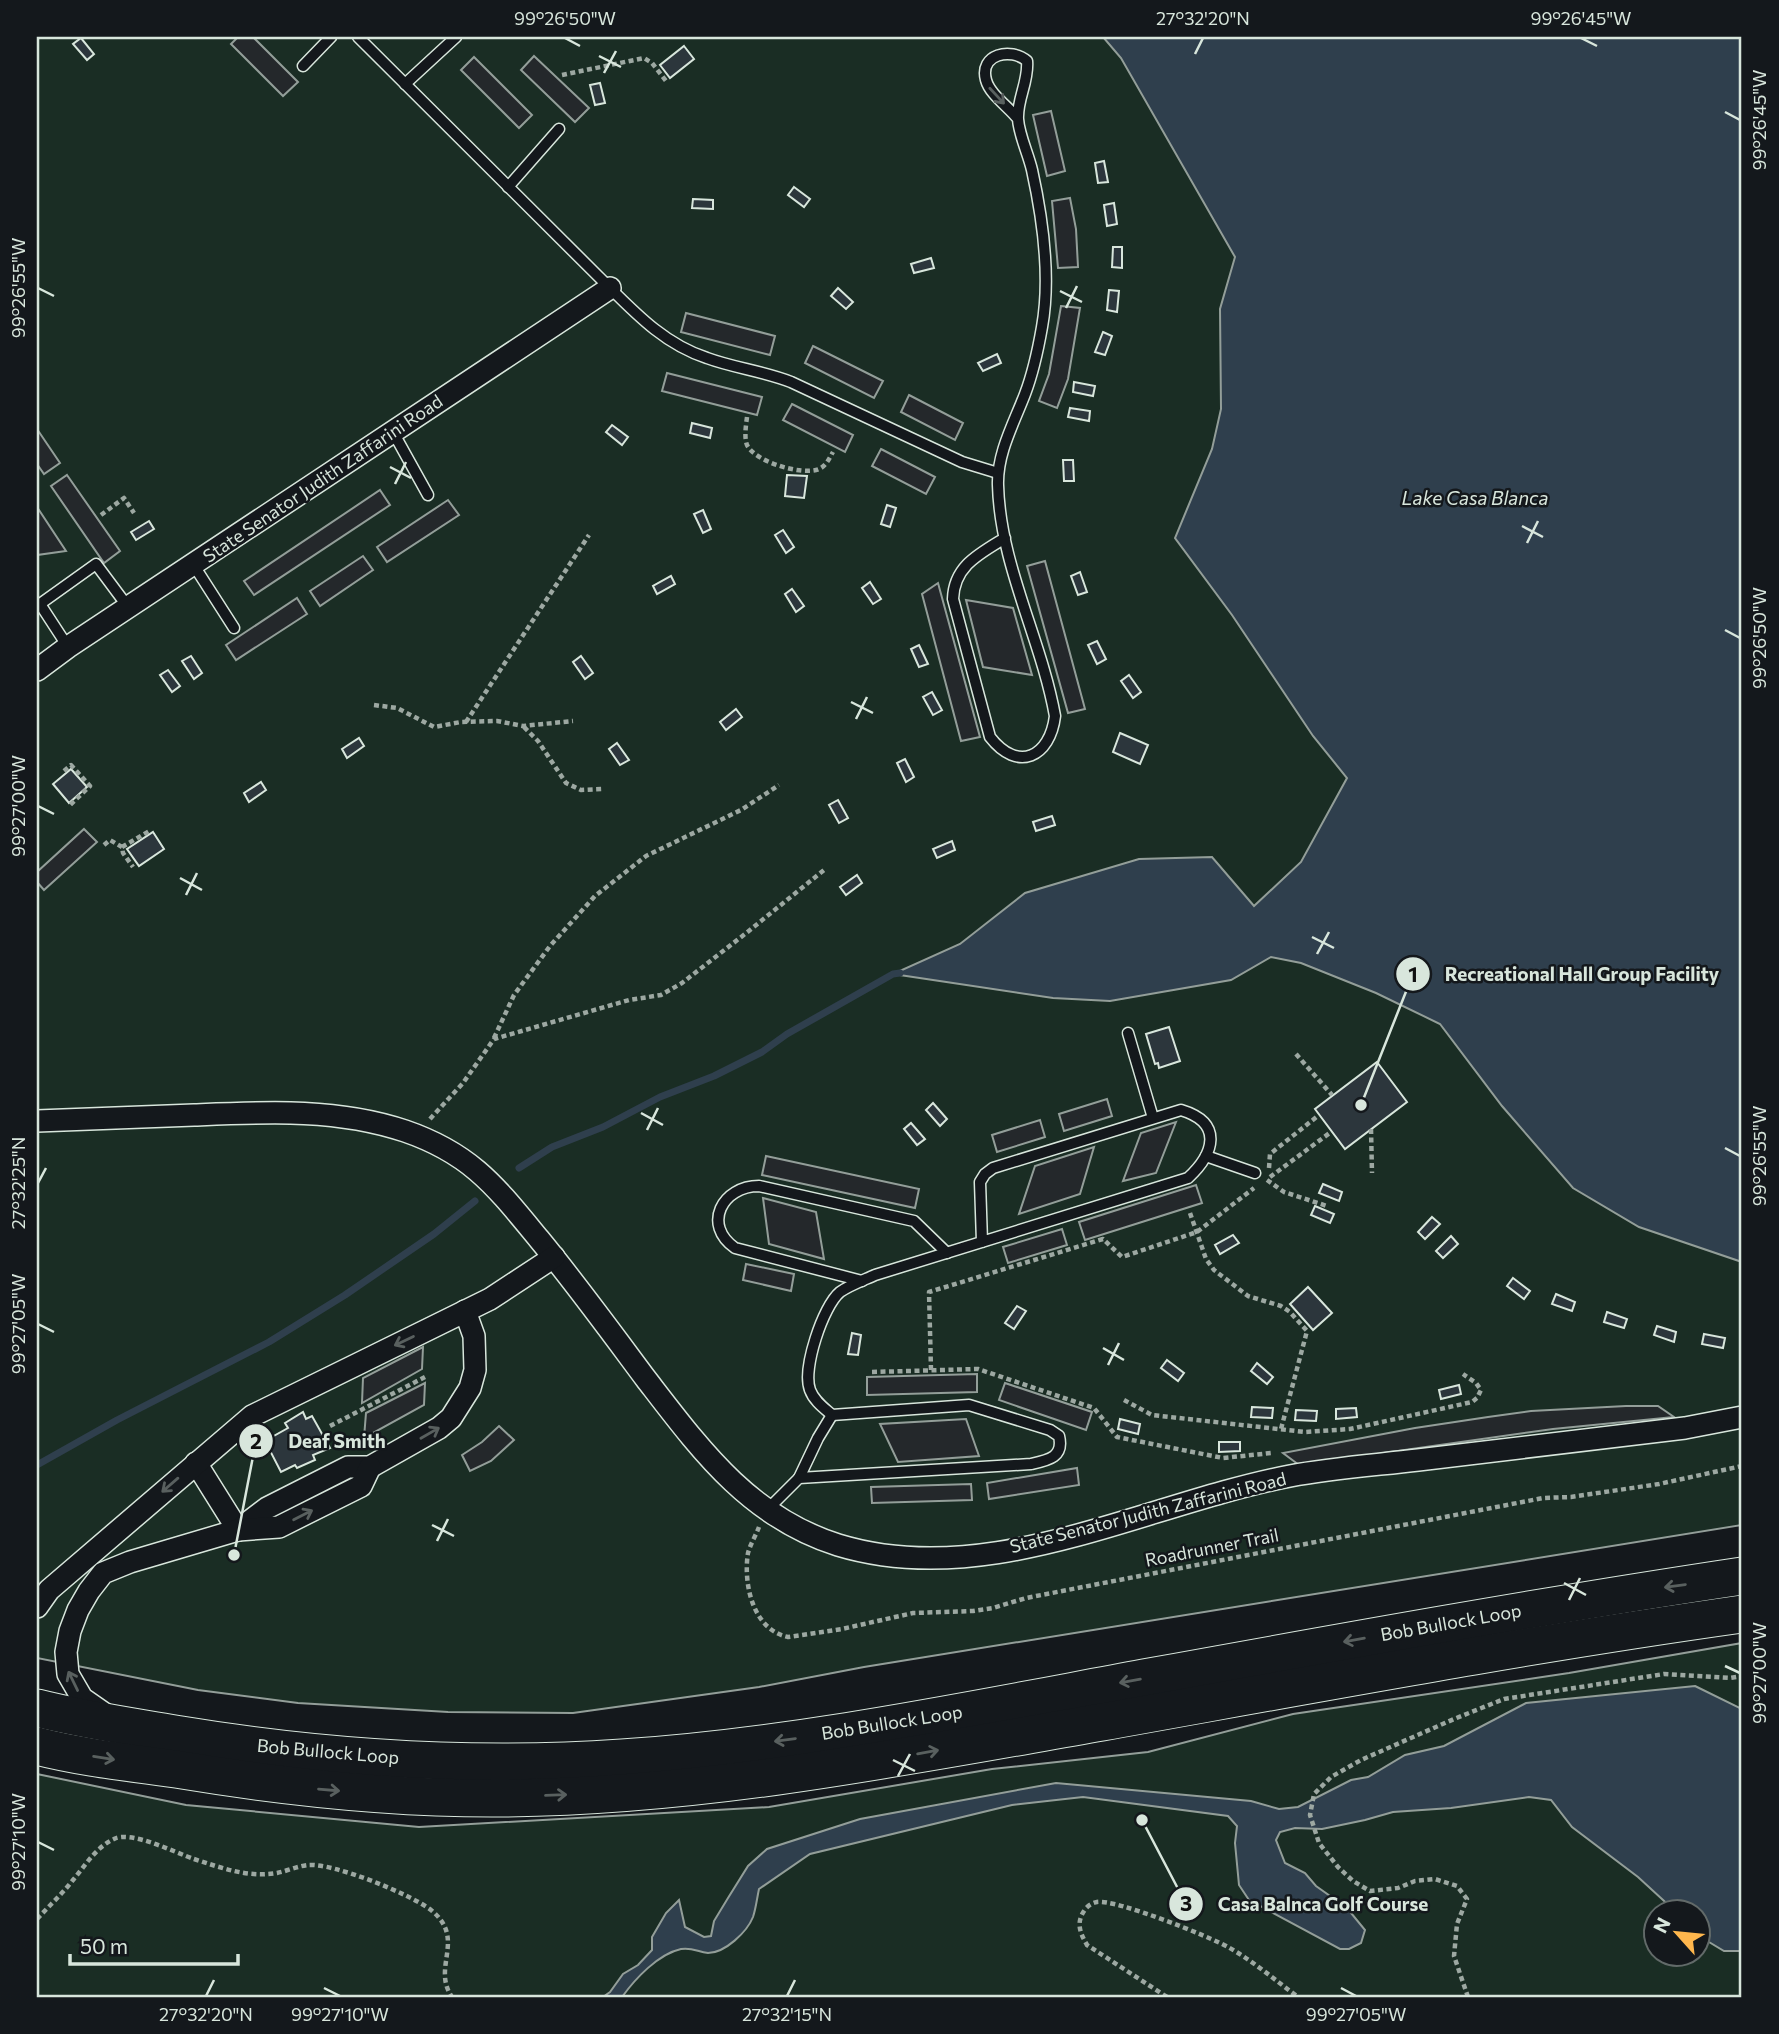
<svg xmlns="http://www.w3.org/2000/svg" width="1779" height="2034" viewBox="0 0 1779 2034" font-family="Commissioner,sans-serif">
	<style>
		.green { fill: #1a2d24; stroke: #939e99; stroke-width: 2; fill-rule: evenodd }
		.parking { fill: #24282b; stroke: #939e99; stroke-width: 2 }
		.water { fill: #2f3f4d; stroke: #939e99; stroke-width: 2 }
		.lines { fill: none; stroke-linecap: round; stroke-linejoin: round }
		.stream { stroke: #2f3f4d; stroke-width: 7 }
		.building { fill: #2c363c; stroke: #d8e6dc; stroke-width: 2 }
		.lane-casing { stroke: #d8e6dc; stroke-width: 13 }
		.street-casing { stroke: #d8e6dc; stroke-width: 24 }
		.highway-casing { stroke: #d8e6dc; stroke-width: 39 }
		.path { stroke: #9da8a2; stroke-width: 4.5; stroke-dasharray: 5 3.5; stroke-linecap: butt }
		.lane { stroke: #14181c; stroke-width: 10 }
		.street { stroke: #14181c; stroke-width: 21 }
		.highway { stroke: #14181c; stroke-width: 37 }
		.oneway { stroke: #59605f }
		.ticks { fill: none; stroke: #d8e6dc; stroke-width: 2.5 }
		.labels { text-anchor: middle; stroke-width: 5; stroke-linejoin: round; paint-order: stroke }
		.street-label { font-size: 18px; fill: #d8e6dc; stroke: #14181c }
		.water-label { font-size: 19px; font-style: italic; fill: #d8e6dc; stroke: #14181c }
		.leader { fill: none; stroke: #d8e6dc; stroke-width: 2.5 }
		.callout-dot { fill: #d8e6dc; stroke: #14181c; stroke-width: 2.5 }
		.mark-label { font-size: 21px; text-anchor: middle; font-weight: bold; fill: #111 }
		.callout-label { font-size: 19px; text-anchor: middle; font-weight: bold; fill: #d8e6dc; stroke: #14181c; stroke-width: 5; stroke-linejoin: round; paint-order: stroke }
		.neatline { fill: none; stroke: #d8e6dc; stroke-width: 2.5 }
		.ticks-label { font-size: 18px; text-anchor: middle; fill: #d8e6dc }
	</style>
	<rect width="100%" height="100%" fill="#14181c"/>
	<g class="green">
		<polygon points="37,37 1742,37 1742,1525 864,1667 759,1687 573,1713 448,1712 298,1703 198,1690 37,1658"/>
		<path d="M1742,1643V1997H37V1774L186,1805L419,1827L769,1807L992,1769L1148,1752L1293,1714L1569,1673ZM1656,1912H1698V1954H1656Z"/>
	</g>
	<g class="parking">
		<polygon points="238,37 253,37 298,82 283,96 231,44"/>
		<polygon points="534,56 589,108 575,122 521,70"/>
		<polygon points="474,57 532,115 519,128 461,70"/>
		<polygon points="1051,111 1065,171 1047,176 1033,115"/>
		<polygon points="1070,198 1076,229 1078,267 1058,268 1052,201"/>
		<polygon points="1061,306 1080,308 1068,379 1057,408 1039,401 1049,374"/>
		<polygon points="686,313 775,336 770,355 681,332"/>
		<polygon points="813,346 883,381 874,398 805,363"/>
		<polygon points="667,373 762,397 757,415 662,391"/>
		<polygon points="909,395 963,423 955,440 901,412"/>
		<polygon points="792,404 853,435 845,452 783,420"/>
		<polygon points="37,429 60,463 44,474 37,464"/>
		<polygon points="881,449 935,477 926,494 872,466"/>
		<polygon points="67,475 120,551 104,563 51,486"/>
		<polygon points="380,490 390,505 254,595 244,581"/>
		<polygon points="448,500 459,515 387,562 377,547"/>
		<polygon points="37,507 66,551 37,555"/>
		<polygon points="363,556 373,570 320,606 310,591"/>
		<polygon points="1045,561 1085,709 1068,713 1027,566"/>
		<polygon points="938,583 980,737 961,741 922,594"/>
		<polygon points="297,598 307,614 236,660 226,645"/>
		<polygon points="966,600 1013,608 1032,675 983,667"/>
		<polygon points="84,829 97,842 44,890 37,882 37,872"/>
		<polygon points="1107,1099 1112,1116 1064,1131 1059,1114"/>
		<polygon points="1040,1120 1045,1137 997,1152 992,1135"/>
		<polygon points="1176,1122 1156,1173 1123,1181 1141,1133"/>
		<polygon points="1094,1147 1080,1194 1019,1214 1035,1166"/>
		<polygon points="766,1156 919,1189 915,1208 762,1175"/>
		<polygon points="1196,1185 1202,1203 1085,1240 1079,1222"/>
		<polygon points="763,1198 816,1212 824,1259 769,1244"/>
		<polygon points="1062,1229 1067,1245 1008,1263 1003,1247"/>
		<polygon points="746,1264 794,1274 791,1291 743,1280"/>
		<polygon points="423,1347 422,1369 362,1403 363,1378"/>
		<polygon points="977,1374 977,1392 867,1395 867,1377"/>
		<polygon points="425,1383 424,1405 364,1438 366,1413"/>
		<polygon points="1005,1383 1092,1412 1086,1430 999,1400"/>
		<polygon points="1626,1406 1658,1406 1674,1417 1553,1429 1299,1465 1283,1453 1415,1428 1488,1417 1531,1411"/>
		<polygon points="966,1419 979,1456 898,1462 880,1424"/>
		<polygon points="499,1426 514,1440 491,1461 470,1471 462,1455 482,1442"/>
		<polygon points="1077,1468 1079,1485 989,1499 987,1483"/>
		<polygon points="971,1484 972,1500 872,1503 871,1487"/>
	</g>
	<g class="water">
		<polygon points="1103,37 1742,37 1742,1262 1639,1227 1573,1188 1502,1106 1440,1024 1376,993 1301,963 1271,957 1231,980 1110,1001 1053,998 893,974 960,944 1025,893 1139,859 1212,857 1254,906 1301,862 1347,778 1313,736 1232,615 1175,538 1212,449 1221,409 1220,309 1235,257 1121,58"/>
		<path d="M1695,1686L1742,1709V1951H1724L1699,1936L1698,1912L1675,1911L1638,1877L1572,1827L1551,1800L1529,1797L1451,1808L1393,1812L1365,1820L1322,1829L1295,1828L1280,1832L1276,1840L1285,1863L1305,1873L1316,1886L1347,1908L1365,1930L1361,1943L1349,1949H1340L1249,1900L1239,1885L1235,1843L1237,1826L1228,1816L1083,1797L1012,1805L810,1854L759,1889C757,1898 756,1908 753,1917C747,1932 725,1953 708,1953C698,1952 692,1947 681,1949C658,1954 635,1979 622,1997H603L610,1992L623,1974L638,1965L652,1950V1937L666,1913L679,1900L685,1927L704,1937L711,1936L714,1921L728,1898L748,1866L767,1849L860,1819L1056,1783L1251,1801L1279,1809L1298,1807L1351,1780L1368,1777L1405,1755L1444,1746L1526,1703Z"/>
	</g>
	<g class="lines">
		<g class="stream">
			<polyline points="519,1168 552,1147 603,1127 660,1097 714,1076 762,1052 787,1034 893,974 900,973"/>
			<polyline points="37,1465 117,1420 269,1342 345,1295 434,1234 475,1201"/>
		</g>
	</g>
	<g class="building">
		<polygon points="81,38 94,54 87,60 73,44"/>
		<polygon points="684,46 694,59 670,78 660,65"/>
		<polygon points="600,83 605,103 595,105 590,85"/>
		<polygon points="1104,161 1108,182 1098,183 1095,163"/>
		<polygon points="794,187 810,199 804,207 788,195"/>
		<polygon points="693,199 713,200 713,209 692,208"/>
		<polygon points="1114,203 1117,224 1107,226 1104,205"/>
		<polygon points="1113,247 1122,247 1122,268 1112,267"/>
		<polygon points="931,258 934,268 914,273 911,264"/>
		<polygon points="838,288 853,302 846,309 831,296"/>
		<polygon points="1109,290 1119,291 1117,312 1107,310"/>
		<polygon points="1103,332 1112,336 1105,355 1095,352"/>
		<polygon points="997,354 1001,363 983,371 978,363"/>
		<polygon points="1074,382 1095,386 1093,396 1073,392"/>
		<polygon points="1070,408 1090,411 1089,421 1068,417"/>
		<polygon points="692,423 712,428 710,438 690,433"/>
		<polygon points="612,425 628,437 622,445 606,432"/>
		<polygon points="1063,460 1073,460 1074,481 1064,481"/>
		<polygon points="787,475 807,476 804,498 785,496"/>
		<polygon points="887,505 896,508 890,527 881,524"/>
		<polygon points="703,510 711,529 703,533 694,514"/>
		<polygon points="149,521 154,529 136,540 131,532"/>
		<polygon points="783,530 794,547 786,553 775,535"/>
		<polygon points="1080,572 1087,592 1078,595 1071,576"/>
		<polygon points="671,576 675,584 657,594 653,586"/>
		<polygon points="870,582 881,599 873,604 862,588"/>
		<polygon points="792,589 804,606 796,612 785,594"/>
		<polygon points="1097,641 1106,659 1097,664 1088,645"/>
		<polygon points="919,645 928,664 919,667 911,649"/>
		<polygon points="191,656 202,673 194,679 182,661"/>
		<polygon points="581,656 593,673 585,679 573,662"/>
		<polygon points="168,670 180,686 172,692 160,675"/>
		<polygon points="1129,675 1141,692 1133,698 1121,681"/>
		<polygon points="932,692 942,710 933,715 923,697"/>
		<polygon points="736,709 742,717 726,730 720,722"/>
		<polygon points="1120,733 1148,745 1140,764 1113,752"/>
		<polygon points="359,738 364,746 347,758 342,749"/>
		<polygon points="617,743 629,760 620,765 609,749"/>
		<polygon points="905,759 914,777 906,782 897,763"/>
		<polygon points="71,769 87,787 69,803 53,784"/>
		<polygon points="261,782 266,790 249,802 244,793"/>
		<polygon points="838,800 848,818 839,823 829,805"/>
		<polygon points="1052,816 1055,825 1036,831 1033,822"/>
		<polygon points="153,832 164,849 139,866 127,849"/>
		<polygon points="952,841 955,850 937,858 933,849"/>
		<polygon points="857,875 862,883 846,895 840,887"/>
		<polygon points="1169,1027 1180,1061 1159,1068 1158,1063 1155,1064 1146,1034"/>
		<polygon points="1377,1062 1407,1102 1345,1149 1315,1109"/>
		<polygon points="933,1103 947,1119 940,1126 926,1110"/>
		<polygon points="911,1123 925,1139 917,1145 904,1129"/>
		<polygon points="1323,1184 1342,1192 1339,1201 1319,1193"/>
		<polygon points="1315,1206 1334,1214 1330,1223 1311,1215"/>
		<polygon points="1432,1217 1440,1224 1425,1239 1418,1232"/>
		<polygon points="1233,1235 1239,1243 1220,1254 1215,1245"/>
		<polygon points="1451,1236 1458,1244 1443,1258 1436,1251"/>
		<polygon points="1513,1278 1530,1291 1524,1299 1507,1286"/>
		<polygon points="1308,1287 1332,1313 1313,1330 1290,1304"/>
		<polygon points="1556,1294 1575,1302 1572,1311 1552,1304"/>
		<polygon points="1017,1306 1026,1311 1014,1329 1005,1323"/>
		<polygon points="1607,1312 1627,1319 1624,1328 1604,1322"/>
		<polygon points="1657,1326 1676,1332 1674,1342 1654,1335"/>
		<polygon points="852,1333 861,1335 858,1355 848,1354"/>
		<polygon points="1704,1334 1725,1338 1723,1348 1702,1344"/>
		<polygon points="1167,1360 1184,1373 1178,1381 1161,1368"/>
		<polygon points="1257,1363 1273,1377 1267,1384 1251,1371"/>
		<polygon points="1459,1385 1461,1394 1441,1399 1439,1390"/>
		<polygon points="1252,1407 1273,1408 1272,1418 1251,1417"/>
		<polygon points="1356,1408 1357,1417 1336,1419 1336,1409"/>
		<polygon points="1296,1410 1317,1411 1316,1421 1295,1420"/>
		<polygon points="303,1412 306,1419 312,1416 330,1448 313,1455 315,1460 297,1468 295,1465 281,1472 265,1441 288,1428 285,1423"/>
		<polygon points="1120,1419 1140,1424 1138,1434 1118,1429"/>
		<polygon points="1219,1442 1240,1442 1240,1451 1219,1452"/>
	</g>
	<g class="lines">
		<g class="lane-casing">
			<g id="lane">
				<path d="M358,37L610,288C639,317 667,345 707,358C734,368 763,371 791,382L962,462L998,473"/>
				<polyline points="303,66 331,37"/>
				<polyline points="405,84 456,37"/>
				<polyline points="508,187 559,129"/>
				<polyline points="393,432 428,495"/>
				<path d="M1005,538C979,554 954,566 953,599L990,737C1018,773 1050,757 1055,716C1041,638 1000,565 998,485C997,453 1014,423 1025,394C1033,373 1038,350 1042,327C1051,277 1043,220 1032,170C1028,153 1019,135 1018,119C1017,99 1029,81 1027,61C1011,47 979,54 986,80C990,95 1009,107 1018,119"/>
				<polyline points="193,564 234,628"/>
				<polyline points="68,647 40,604 96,564 128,607"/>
				<polyline points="1128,1033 1153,1118"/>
				<polyline points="1206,1156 1255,1173"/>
				<path d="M862,1281L735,1248C702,1225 722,1186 759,1186L914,1221L947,1253"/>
				<polyline points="799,1478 818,1438 832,1415"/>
				<path d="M767,1510L799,1478L1031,1464C1049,1460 1064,1457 1059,1436L1050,1430L969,1405L832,1415C824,1408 814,1401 810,1390C802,1369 823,1306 840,1292C850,1285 864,1280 875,1275L1188,1178C1214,1154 1224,1123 1181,1110L993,1168L985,1174L980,1182L982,1242"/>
			</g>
		</g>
		<g class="street-casing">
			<g id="street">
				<polyline points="37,670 68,647 610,288"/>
				<path d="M37,1121C89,1119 142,1117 194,1115C265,1112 337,1108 405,1131C472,1154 496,1187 539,1239C576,1284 611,1332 646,1379C700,1449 749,1517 838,1545C989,1591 1144,1504 1290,1476C1332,1468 1376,1465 1418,1460C1507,1449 1596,1438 1685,1428L1742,1417"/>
				<polyline points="196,1463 238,1530"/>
				<polyline points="238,1530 267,1508 348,1467 370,1467 439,1428 451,1418 470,1388 475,1370 474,1336 465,1311"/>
				<polyline points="37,1607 49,1590 252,1416 490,1299 554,1257"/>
				<polyline points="105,1714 82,1698 68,1674 66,1652 70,1631 78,1610 89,1591 103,1573 130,1562 238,1530 279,1527 361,1486 370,1467"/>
			</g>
		</g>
		<g class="highway-casing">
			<g id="highway">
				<path d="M37,1708C84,1720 133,1727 181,1735C327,1759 475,1768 622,1758C798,1746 971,1710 1144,1678C1343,1642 1542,1606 1742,1576"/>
				<path d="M37,1746C84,1758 134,1763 182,1770C285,1787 388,1798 492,1798C697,1798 901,1757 1102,1722C1315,1684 1528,1644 1742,1614"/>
			</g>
		</g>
		<g class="path">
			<polyline points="562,75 644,58 652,63 666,81"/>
			<path d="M747,417C746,425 744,437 747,445C755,462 803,476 819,469C826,466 829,459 833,452"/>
			<polyline points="101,515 124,498 134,513"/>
			<polyline points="374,705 397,708 434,727 461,722 497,721 523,726 573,721"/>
			<polyline points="466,722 589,535"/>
			<polyline points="524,727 538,741 566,783 581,790 602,789"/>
			<polyline points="64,771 71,765 90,786 69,806"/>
			<polyline points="104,845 110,840 122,847 123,853 133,867"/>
			<polyline points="122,847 151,830"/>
			<polyline points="494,1038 514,995 550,946 595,896 646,856 741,810 779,785"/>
			<polyline points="1296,1054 1332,1095"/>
			<polyline points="430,1119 463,1083 494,1039 629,1000 661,995 682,983 745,934 824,870"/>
			<polyline points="1371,1129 1372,1173"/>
			<polyline points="1269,1168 1270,1154 1319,1115"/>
			<polyline points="1270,1177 1331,1132"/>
			<polyline points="1267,1180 1284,1192 1327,1206"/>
			<polyline points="1190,1213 1206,1259 1214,1270 1248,1296 1281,1306 1290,1312 1307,1331 1281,1429"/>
			<polyline points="931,1370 929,1292 1103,1239 1122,1257 1197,1232 1254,1188"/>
			<polyline points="872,1372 978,1369 1094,1408 1117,1437 1223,1458 1271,1453"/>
			<polyline points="1124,1400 1152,1415 1305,1432 1350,1429 1472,1402 1477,1398 1481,1390 1476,1383 1463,1374"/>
			<polyline points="330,1426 425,1377"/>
			<path d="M759,1527C756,1535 750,1545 748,1553C743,1584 753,1630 788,1637L842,1629L913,1613L973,1611L993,1608L1026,1598L1543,1498L1571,1497L1659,1484L1742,1466"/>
			<path d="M37,1919C49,1906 62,1894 73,1880C85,1866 96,1847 114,1839C131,1830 176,1853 194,1859C222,1868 248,1878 277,1873C287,1871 298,1866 308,1865C334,1863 410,1894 431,1910C467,1939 431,1967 452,1997"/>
			<path d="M1167,1997L1087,1945C1080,1933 1076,1923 1084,1911C1087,1906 1092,1903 1097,1902C1116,1899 1208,1936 1228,1947C1253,1961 1275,1980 1298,1997"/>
			<polyline points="1468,1997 1454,1956 1457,1924 1467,1899 1457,1886 1435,1879 1415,1881 1398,1888 1370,1891 1353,1881 1338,1867 1319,1843 1310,1815 1314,1794 1331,1777 1361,1760 1454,1719 1504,1699 1664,1674 1730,1678 1742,1676"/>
		</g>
		<use href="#lane" class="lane"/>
		<use href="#street" class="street"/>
		<use href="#highway" class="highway"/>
	</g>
	<defs><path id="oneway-shaft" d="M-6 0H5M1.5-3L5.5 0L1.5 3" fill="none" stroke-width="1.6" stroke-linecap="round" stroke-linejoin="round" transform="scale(1.75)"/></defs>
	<g class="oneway">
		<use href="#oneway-shaft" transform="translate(997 96) rotate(47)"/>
		<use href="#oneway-shaft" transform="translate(404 1341) rotate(154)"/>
		<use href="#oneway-shaft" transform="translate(430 1433) rotate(-30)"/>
		<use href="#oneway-shaft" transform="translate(170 1485) rotate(139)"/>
		<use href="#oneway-shaft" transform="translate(303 1515) rotate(-27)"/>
		<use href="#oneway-shaft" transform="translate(1675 1586) rotate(172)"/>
		<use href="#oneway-shaft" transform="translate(1354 1640) rotate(170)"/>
		<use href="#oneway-shaft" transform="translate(73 1681) rotate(-116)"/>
		<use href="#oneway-shaft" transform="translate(1130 1681) rotate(170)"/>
		<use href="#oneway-shaft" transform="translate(785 1740) rotate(172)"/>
		<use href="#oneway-shaft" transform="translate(928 1752) rotate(-10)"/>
		<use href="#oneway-shaft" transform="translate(104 1758) rotate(9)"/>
		<use href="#oneway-shaft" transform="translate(329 1790) rotate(5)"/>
		<use href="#oneway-shaft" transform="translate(556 1795) rotate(-2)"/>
	</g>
	<path class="ticks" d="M565,38L580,46M1581,38L1597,46M1195,54L1203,38M599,56L621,67M604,73L616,51M1725,112L1740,120M38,288L54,296M1060,291L1082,302M1066,308L1077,286M390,467L411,478M395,484L406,462M1522,526L1543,537M1527,543L1538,521M1725,630L1740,638M851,702L873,713M856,719L867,697M38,806L54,814M180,878L202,890M186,895L197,873M1312,937L1334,948M1317,954L1329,932M641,1113L663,1125M647,1130L658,1108M1725,1148L1740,1156M38,1183L46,1168M38,1324L54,1332M1103,1348L1124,1360M1108,1365L1119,1343M432,1525L454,1536M437,1541L448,1519M1564,1583L1586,1595M1569,1600L1580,1578M1725,1666L1740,1673M893,1760L915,1771M898,1776L910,1754M38,1842L54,1850M324,1988L340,1996M1341,1988L1356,1996M206,1996L214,1980M787,1996L795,1980"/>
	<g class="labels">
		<g class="street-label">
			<text transform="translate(323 479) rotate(-34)" y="6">State Senator Judith Zaffarini Road</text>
			<text transform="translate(1148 1513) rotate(-14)" y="6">State Senator Judith Zaffarini Road</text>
			<text transform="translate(1212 1548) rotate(-11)" y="6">Roadrunner Trail</text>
			<text transform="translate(1451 1623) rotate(-10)" y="6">Bob Bullock Loop</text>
			<text transform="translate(892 1723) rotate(-9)" y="6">Bob Bullock Loop</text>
			<text transform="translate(328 1752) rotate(5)" y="6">Bob Bullock Loop</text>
		</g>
		<g class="water-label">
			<text x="1475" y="505">Lake Casa Blanca</text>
		</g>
	</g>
	<path class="leader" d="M1361 1105L1413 974M234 1555L256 1441M1142 1820L1186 1904"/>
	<g class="callout-dot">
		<circle cx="1361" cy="1105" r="7"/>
		<circle cx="234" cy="1555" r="7"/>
		<circle cx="1142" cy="1820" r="7"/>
		<circle cx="1413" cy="974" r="18"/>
		<circle cx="256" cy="1441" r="18"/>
		<circle cx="1186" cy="1904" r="18"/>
	</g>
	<g class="mark-label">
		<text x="1413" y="982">1</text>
		<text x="256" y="1449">2</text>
		<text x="1186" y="1911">3</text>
	</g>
	<g class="callout-label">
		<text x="1582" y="981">Recreational Hall Group Facility</text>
		<text x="337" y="1448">Deaf Smith</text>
		<text x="1323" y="1911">Casa Balnca Golf Course</text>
	</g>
	<rect width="1779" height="2034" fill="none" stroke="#14181c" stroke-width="77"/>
	<g transform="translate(1677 1933) rotate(297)"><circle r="33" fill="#14181c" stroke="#626a69" stroke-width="2"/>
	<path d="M0-5L12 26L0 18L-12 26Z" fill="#ffb74d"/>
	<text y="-10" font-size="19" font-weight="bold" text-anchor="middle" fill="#d8e6dc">N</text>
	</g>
	<path d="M70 1954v10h168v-10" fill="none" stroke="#d8e6dc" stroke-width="3.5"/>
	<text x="80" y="1954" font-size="21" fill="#d8e6dc" stroke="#14181c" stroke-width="5" paint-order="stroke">50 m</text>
	<rect x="38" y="38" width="1702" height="1958" class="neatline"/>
	<g class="ticks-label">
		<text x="565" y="25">99°26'50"W</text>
		<text x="1203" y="25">27°32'20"N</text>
		<text x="1581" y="25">99°26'45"W</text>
		<text transform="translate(1760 120) rotate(-90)" y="6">99°26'45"W</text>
		<text transform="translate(19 288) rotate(-90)" y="6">99°26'55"W</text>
		<text transform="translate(1760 638) rotate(-90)" y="6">99°26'50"W</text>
		<text transform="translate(19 806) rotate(-90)" y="6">99°27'00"W</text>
		<text transform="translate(1760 1156) rotate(-90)" y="6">99°26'55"W</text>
		<text transform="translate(19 1183) rotate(-90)" y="6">27°32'25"N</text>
		<text transform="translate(19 1324) rotate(-90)" y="6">99°27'05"W</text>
		<text transform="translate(1760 1673) rotate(-90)" y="6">99°27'00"W</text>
		<text transform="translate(19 1842) rotate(-90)" y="6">99°27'10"W</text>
		<text x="206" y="2021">27°32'20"N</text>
		<text x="340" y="2021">99°27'10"W</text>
		<text x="787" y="2021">27°32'15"N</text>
		<text x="1356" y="2021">99°27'05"W</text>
	</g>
</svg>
